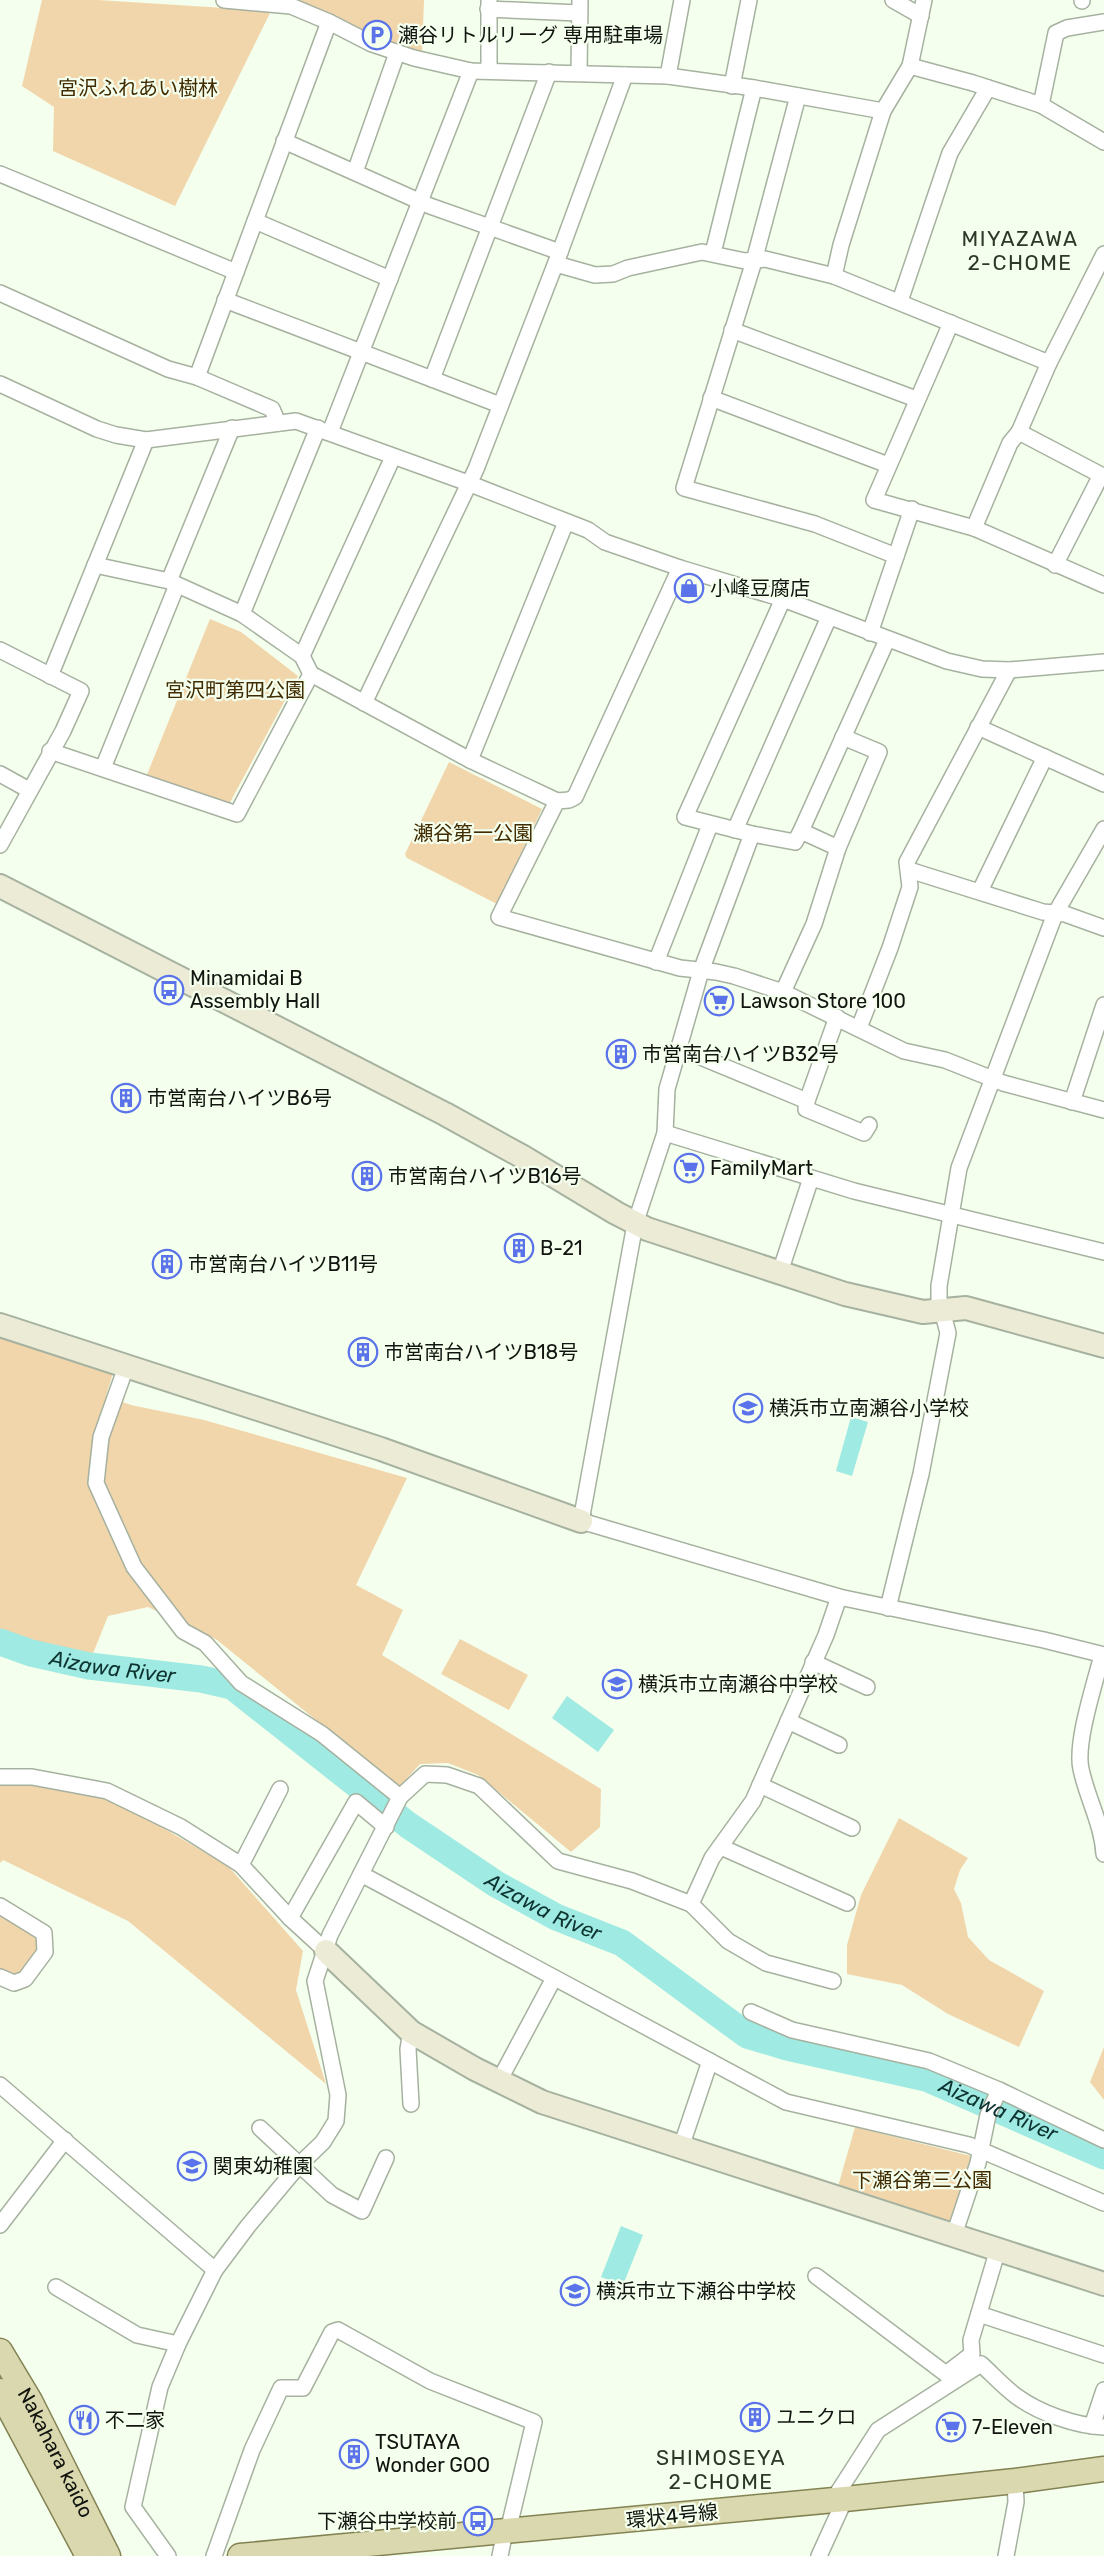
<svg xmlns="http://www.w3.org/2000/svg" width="1104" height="2556" viewBox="0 0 1104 2556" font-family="Rubik,'Noto Sans JP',sans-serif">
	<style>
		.green { fill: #f1d6ab }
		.water { fill: #9feae3 }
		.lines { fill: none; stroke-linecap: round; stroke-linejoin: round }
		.river { stroke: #9feae3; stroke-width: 27 }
		.street-casing { stroke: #a6b1a0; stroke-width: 18 }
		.secondary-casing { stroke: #a6b1a0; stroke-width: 26 }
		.primary-casing { stroke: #838253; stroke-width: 27 }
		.street { stroke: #fff; stroke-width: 15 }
		.secondary { stroke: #ececd6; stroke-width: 22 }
		.primary { stroke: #dad8ae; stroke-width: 24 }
		.labels { text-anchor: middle; stroke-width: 4.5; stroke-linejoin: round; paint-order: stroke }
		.poi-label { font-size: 20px; fill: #11140f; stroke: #f4ffed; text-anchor: start }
		.park-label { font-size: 20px; fill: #412b01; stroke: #f4ffed }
		.street-label { font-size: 20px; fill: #11140f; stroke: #f4ffed }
		.neighbourhood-label { font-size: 21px; letter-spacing: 1.5px; fill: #2e3729; stroke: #f4ffed }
		.water-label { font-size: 21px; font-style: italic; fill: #0e3431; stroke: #f4ffed }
	</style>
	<rect width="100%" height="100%" fill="#f4ffed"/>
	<g class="green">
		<polygon points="42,0 98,0 271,11 175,206 53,151 54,107 22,86"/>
		<polygon points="282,0 424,0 422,55 386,44 391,33 371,24 365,36"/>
		<polygon points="210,619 241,632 298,676 226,810 146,777"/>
		<polygon points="449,762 542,809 497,904 407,858 405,854"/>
		<polygon points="0,1336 113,1373 106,1396 131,1405 204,1420 407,1478 356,1585 403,1610 382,1655 601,1789 600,1827 571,1852 478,1775 448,1763 420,1764 399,1787 217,1640 148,1607 108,1616 86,1671 0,1640"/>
		<polygon points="460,1639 528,1675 509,1710 441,1674"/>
		<polygon points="0,1783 27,1784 112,1798 228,1866 303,1951 296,1990 326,2084 128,1921 3,1860 0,1863"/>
		<polygon points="899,1818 968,1858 960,1870 954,1889 961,1903 968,1937 989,1960 1044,1991 1019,2047 948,2014 902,1985 847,1974 847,1945 861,1895"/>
		<polygon points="0,1914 38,1935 40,1949 22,1975 16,1976 0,1971"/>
		<polygon points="1104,2047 1104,2100 1090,2082"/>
		<polygon points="855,2127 971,2156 950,2227 837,2190"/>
	</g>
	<g class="water">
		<polygon points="851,1417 868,1422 852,1476 836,1471"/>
		<polygon points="567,1696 614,1730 598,1752 552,1718"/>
		<polygon points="621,2226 643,2235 623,2285 601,2277"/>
	</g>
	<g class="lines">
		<path class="river" id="s1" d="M0,1642L31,1653L89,1666L201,1679L232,1686L408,1825L496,1884L556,1917L622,1943L747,2035L787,2047L926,2078L1104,2156"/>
		<g class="street-casing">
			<g id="street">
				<polyline points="224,0 291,6 329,22 372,44 414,58 471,71 668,76 754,88 883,111"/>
				<polyline points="489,0 489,70"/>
				<polyline points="893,0 921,16"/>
				<polyline points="1082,1 1082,0"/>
				<polyline points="488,9 579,13"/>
				<polyline points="910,66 973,83 1041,105 1104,142"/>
				<polyline points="579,73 580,0"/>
				<polyline points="668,76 682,0"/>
				<polyline points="732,86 749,0"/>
				<polyline points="798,96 754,261 684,488 815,524 896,556"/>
				<polyline points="1041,105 1056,33 1067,28 1104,22"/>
				<polyline points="284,141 430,206 560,252"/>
				<polyline points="355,172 397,53"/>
				<polyline points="0,174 236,272"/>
				<polyline points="255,221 390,279"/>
				<polyline points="713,253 754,88"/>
				<polyline points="556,264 595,275 613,274 628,268 702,252 745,261 765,259 834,276 1049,363"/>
				<polyline points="834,276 841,245 883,111 910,66 924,0"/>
				<polyline points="0,293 168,369 197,377 272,409 278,423"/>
				<polyline points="225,300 500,405"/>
				<polyline points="900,301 950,153 988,88"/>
				<polyline points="951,323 874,500 974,528 1104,585"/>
				<polyline points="732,330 916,399"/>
				<polyline points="197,377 329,22"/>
				<polyline points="432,379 549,72"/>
				<polyline points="0,384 97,429 116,435 146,440 296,421 468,483 588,530 605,542 680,568 783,599 947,661 982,669 1009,670 1104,662"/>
				<polyline points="711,398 888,465"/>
				<polyline points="330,432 471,71"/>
				<polyline points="1019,432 1101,475 1055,565"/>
				<polyline points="974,528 1010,443 1019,432 1049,363 1104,254"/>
				<polyline points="95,565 169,581 242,614 302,656 311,674 470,760 557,801"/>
				<polyline points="680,568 575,797 569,800 557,801 499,917 680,968 716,972 734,976 783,992 904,1051 945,1060 1003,1083 1104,1110"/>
				<polyline points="169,581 232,428"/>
				<polyline points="783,599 685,817 752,834 795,842 801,831 838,848"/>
				<polyline points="242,614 318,428"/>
				<polyline points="870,633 912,509"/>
				<polyline points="0,650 81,691 63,731 0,845"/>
				<polyline points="302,656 393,457"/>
				<polyline points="50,676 146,440"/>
				<polyline points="364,703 476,469 560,252 625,75"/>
				<polyline points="978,727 1104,784"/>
				<polyline points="50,751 237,814 311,674"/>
				<polyline points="470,760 566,522"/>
				<polyline points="103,768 177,585"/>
				<polyline points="0,774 29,790"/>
				<polyline points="735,830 829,617"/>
				<polyline points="801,831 887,640"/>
				<polyline points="752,834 701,971 667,1089 665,1133 635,1224 581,1521 839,1597"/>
				<polyline points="909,870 1043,912 1065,914 1104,928"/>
				<polyline points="980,891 1045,757"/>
				<polyline points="656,962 710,825"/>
				<polyline points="783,992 814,924 838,848 879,752 843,737"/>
				<polyline points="859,1028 890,948 910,887 907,862 1009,670"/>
				<polyline points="679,1048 807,1101 837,1017"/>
				<polyline points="807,1101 806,1109 864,1133 869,1125"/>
				<polyline points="1072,1102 1104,1005"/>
				<polyline points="665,1133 854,1191 1104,1252"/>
				<polyline points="780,1272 811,1178"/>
				<polyline points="126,1367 101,1437 96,1483 134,1567 183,1631 205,1643 241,1683 322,1734 400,1797"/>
				<polyline points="888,1608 921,1474 948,1333 939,1299 939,1286 959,1168 1055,914 1104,829"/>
				<path d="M1102,1655C1095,1683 1075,1743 1081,1769C1087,1798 1102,1823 1104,1854"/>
				<polyline points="813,1662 867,1687"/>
				<polyline points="788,1721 839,1745"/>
				<polyline points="0,1777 32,1777 107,1791 181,1827 241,1865 290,1918 326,1951"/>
				<polyline points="760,1785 852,1828"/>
				<polyline points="721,1847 847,1903"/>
				<polyline points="241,1865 280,1789"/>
				<polyline points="361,1874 786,2102 969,2145 1104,2203"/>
				<polyline points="691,1904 728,1941 766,1963 833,1981"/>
				<polyline points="0,1906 44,1933 45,1952 25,1979 14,1983 0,1977"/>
				<polyline points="290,1918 356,1802 386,1827"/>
				<polyline points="751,2012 792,2030 929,2061 999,2090 1104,2140"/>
				<polyline points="499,2081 554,1978"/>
				<polyline points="0,2085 215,2270 178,2344 160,2387 133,2507 168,2556"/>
				<polyline points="411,2104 408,2049 411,2032"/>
				<polyline points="260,2128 332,2195 362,2211 386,2158"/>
				<polyline points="681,2147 710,2061"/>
				<polyline points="0,2225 65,2140"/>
				<polyline points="954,2235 978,2163 988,2115 999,2090"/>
				<polyline points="215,2270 248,2226 299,2165 323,2142 336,2121 338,2095 315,1981 330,1935 400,1797 425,1774 447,1775 479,1786 558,1861 632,1881 691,1904 712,1858 753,1801 826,1635 839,1597 1044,1640 1104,1655"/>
				<polyline points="816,2276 946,2374 972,2354 971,2340 998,2249"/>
				<polyline points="56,2287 137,2335 178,2344"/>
				<polyline points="979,2314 1104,2355"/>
				<polyline points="1092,2426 1104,2390"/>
				<path d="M833,2500L878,2430L981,2364C993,2375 1004,2387 1016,2396C1039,2413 1076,2426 1104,2427"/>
				<polyline points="214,2556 252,2450 281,2388 303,2388 332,2332 338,2330 430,2381 534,2422 508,2531"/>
				<polyline points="500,2556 505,2531"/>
				<polyline points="819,2556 845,2499"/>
				<polyline points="1006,2556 1016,2502 1015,2481"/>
			</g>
		</g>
		<g class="secondary-casing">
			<g id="secondary">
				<polyline points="0,886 445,1114 523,1157 616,1213 647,1229 845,1294 923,1312 966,1308 1104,1346"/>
				<polyline points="0,1325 381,1449 581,1521"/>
				<polyline points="326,1951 411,2032 475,2069 542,2102 1104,2284"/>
			</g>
		</g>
		<g class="primary-casing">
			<g id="primary">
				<path id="s2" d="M0,2351L30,2401L108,2556"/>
				<polyline points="0,2391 88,2556"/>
				<polyline points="240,2556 845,2499 1015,2481 1104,2469"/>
			</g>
		</g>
		<use href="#street" class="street"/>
		<use href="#secondary" class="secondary"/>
		<use href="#primary" class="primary"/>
	</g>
	<defs>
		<g id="parking-ring" transform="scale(1.5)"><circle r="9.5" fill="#f4ffed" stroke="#5a73ea" stroke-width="1.5"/><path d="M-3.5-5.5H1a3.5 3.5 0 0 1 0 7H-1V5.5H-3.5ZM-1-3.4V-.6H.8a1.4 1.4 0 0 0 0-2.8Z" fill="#5a73ea"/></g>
		<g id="shop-ring" transform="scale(1.5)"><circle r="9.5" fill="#f4ffed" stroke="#5a73ea" stroke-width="1.5"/><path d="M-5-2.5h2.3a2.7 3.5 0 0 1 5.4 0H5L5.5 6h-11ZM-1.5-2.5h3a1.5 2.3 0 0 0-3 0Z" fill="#5a73ea"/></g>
		<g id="bus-ring" transform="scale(1.5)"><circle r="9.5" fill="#f4ffed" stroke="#5a73ea" stroke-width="1.5"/><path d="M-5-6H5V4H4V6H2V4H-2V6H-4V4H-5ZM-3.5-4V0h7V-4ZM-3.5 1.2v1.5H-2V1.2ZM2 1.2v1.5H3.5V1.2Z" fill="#5a73ea"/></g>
		<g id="supermarket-ring" transform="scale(1.5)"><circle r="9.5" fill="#f4ffed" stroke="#5a73ea" stroke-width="1.5"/><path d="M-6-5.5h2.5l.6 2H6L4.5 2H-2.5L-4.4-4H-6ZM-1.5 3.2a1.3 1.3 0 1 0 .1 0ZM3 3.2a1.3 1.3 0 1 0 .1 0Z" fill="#5a73ea"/></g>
		<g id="building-ring" transform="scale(1.5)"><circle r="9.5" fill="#f4ffed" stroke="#5a73ea" stroke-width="1.5"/><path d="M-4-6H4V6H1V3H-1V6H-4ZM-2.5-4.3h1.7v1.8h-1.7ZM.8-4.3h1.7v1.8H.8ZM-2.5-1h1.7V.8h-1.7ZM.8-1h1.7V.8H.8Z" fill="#5a73ea"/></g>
		<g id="school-ring" transform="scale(1.5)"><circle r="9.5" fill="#f4ffed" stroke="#5a73ea" stroke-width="1.5"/><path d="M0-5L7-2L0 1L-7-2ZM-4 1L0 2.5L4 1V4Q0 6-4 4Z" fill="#5a73ea"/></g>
		<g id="restaurant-ring" transform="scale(1.5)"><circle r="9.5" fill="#f4ffed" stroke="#5a73ea" stroke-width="1.5"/><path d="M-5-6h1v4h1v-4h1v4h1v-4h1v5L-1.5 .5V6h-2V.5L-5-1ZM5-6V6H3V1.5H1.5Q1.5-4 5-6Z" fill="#5a73ea"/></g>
	</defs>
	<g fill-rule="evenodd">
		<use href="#parking-ring" x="377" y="35"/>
		<use href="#shop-ring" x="689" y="588"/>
		<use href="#bus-ring" x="169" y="990"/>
		<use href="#supermarket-ring" x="719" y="1001"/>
		<use href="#building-ring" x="621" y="1054"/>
		<use href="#building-ring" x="126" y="1098"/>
		<use href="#supermarket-ring" x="689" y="1168"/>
		<use href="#building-ring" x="367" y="1176"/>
		<use href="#building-ring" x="519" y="1248"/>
		<use href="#building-ring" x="167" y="1264"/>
		<use href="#building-ring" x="363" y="1352"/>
		<use href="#school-ring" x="748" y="1408"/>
		<use href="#school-ring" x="617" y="1684"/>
		<use href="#school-ring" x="192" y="2166"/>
		<use href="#school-ring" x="575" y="2291"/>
		<use href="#building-ring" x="755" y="2417"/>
		<use href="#restaurant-ring" x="84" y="2420"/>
		<use href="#supermarket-ring" x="951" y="2427"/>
		<use href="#building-ring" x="354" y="2454"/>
		<use href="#bus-ring" x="478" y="2521"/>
	</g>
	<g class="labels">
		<g class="poi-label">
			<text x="398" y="42">瀬谷リトルリーグ 専用駐車場</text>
			<text x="710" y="595">小峰豆腐店</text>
			<text x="190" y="985">Minamidai B<tspan x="190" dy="23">Assembly Hall</tspan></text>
			<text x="740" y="1008">Lawson Store 100</text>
			<text x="642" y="1061">市営南台ハイツB32号</text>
			<text x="147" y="1105">市営南台ハイツB6号</text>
			<text x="710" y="1175">FamilyMart</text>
			<text x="388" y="1183">市営南台ハイツB16号</text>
			<text x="540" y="1255">B-21</text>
			<text x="188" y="1271">市営南台ハイツB11号</text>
			<text x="384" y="1359">市営南台ハイツB18号</text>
			<text x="769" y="1415">横浜市立南瀬谷小学校</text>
			<text x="638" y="1691">横浜市立南瀬谷中学校</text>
			<text x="213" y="2173">関東幼稚園</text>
			<text x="596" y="2298">横浜市立下瀬谷中学校</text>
			<text x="776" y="2424">ユニクロ</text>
			<text x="105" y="2427">不二家</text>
			<text x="972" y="2434">7-Eleven</text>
			<text x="375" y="2449">TSUTAYA<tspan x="375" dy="23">Wonder GOO</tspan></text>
			<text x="457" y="2528" text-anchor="end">下瀬谷中学校前</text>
		</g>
		<g class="park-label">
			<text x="138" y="95">宮沢ふれあい樹林</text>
			<text x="235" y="697">宮沢町第四公園</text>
			<text x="473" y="840">瀬谷第一公園</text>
			<text x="922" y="2187">下瀬谷第三公園</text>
		</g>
		<g class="street-label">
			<text dy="7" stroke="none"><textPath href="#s2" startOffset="116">Nakahara kaido</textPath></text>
			<text transform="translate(672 2516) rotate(-6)" y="7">環状4号線</text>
		</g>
		<g class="neighbourhood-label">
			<text x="1020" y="246">MIYAZAWA<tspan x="1020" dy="24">2-CHOME</tspan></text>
			<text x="721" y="2465">SHIMOSEYA<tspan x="721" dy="24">2-CHOME</tspan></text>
		</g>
		<g class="water-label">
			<text dy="7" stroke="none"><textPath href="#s1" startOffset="116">Aizawa River</textPath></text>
			<text dy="7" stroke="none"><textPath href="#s1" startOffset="620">Aizawa River</textPath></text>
			<text dy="7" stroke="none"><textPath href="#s1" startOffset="1125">Aizawa River</textPath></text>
		</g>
	</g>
</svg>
